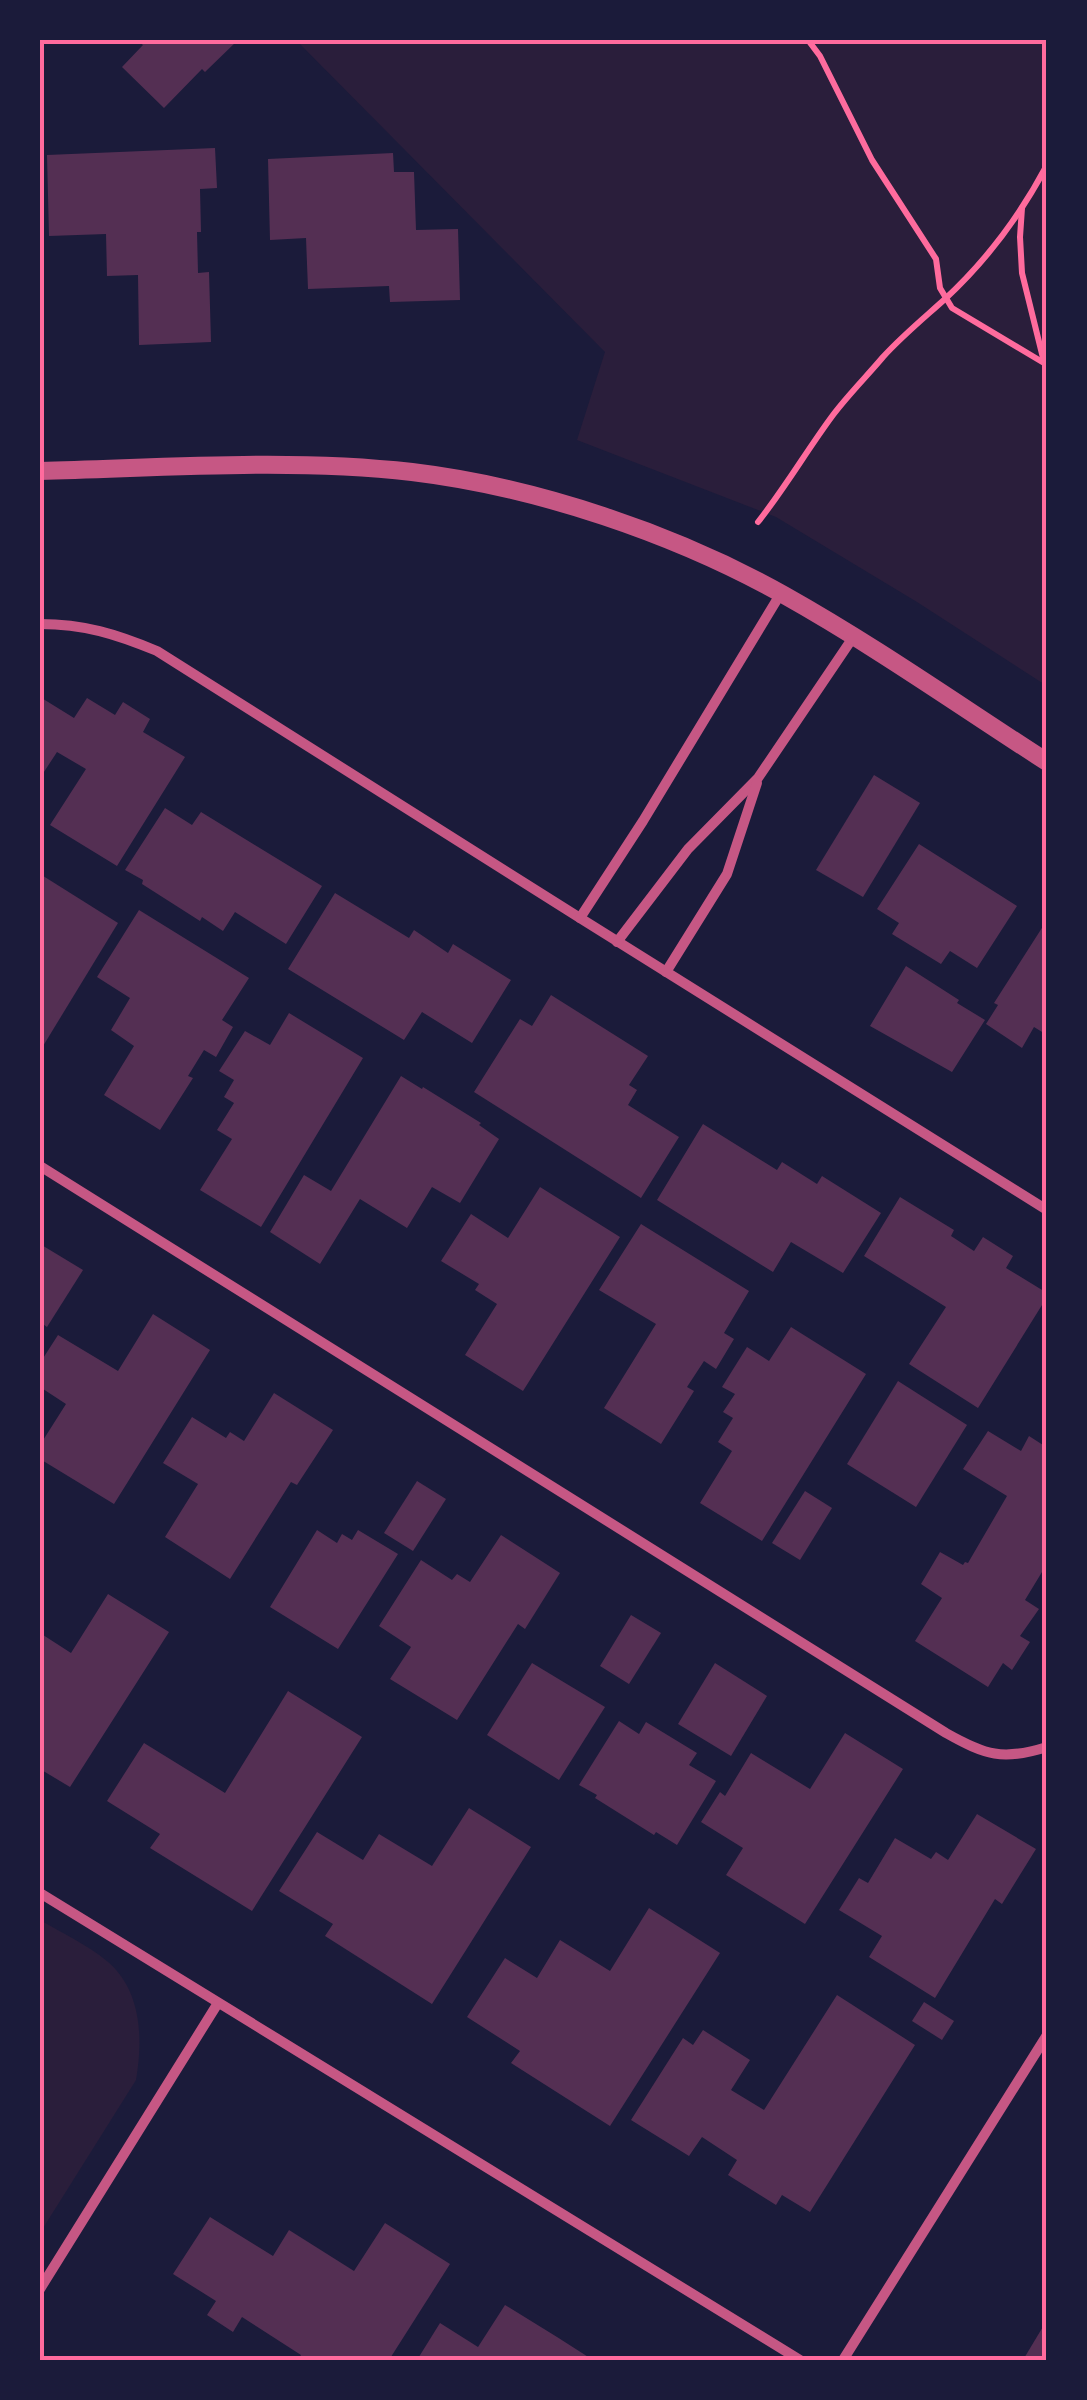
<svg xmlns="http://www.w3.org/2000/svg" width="1087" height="2400" viewBox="0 0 1087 2400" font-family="'Asap Condensed',sans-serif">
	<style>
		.green { fill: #2a1e3b }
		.building { fill: #542f53 }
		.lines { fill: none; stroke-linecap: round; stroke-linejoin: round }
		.path { stroke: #ff6b9d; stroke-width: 6 }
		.minor { stroke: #c65784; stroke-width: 10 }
		.tertiary { stroke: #c65784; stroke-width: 18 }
		.neatline { fill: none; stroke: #ff6b9d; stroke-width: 4 }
	</style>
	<rect width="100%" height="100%" fill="#1b1b3a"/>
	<g class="green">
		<polygon points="296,40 1047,40 1047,686 917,602 776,517 577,440 605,352"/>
		<path d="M40,1920C62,1933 88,1945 108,1962C142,1991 143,2040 136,2080L40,2233Z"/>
	</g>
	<g class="building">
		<polygon points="137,40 238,40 205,72 202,69 164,108 122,67 143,45"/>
		<polygon points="215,148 217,188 200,189 201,232 197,232 198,273 209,272 211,342 139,345 138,275 107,276 106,234 49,236 47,155"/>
		<polygon points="393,153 394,172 414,172 416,230 458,229 460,300 390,302 389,286 308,289 306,238 270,240 268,159"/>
		<polygon points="40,697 74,718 87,698 115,715 123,702 150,719 143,732 185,757 117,866 50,825 86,769 57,752 40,778"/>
		<polygon points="874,775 920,803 863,897 816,870"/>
		<polygon points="165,808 192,825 201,812 322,886 286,944 235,912 223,931 202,917 200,921 142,884 143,880 125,870"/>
		<polygon points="919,844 1017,906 977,968 950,951 941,964 892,934 899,923 877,909"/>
		<polygon points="40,874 118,923 40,1051"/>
		<polygon points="335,893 409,938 414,930 448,953 453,944 511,980 472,1043 422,1012 404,1040 288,969"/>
		<polygon points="139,910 249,978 222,1020 233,1027 216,1057 204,1050 188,1076 193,1078 160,1130 104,1095 134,1046 111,1030 130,998 97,977"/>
		<polygon points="1047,920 1047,1035 1034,1027 1022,1048 986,1024 998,1005 994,1003"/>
		<polygon points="906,966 959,1000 957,1003 985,1020 952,1072 870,1026"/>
		<polygon points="551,995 648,1056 629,1085 637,1090 628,1105 679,1137 641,1198 474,1092 520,1019 532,1026"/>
		<polygon points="289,1013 363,1058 261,1227 200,1190 232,1139 217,1130 234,1103 224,1097 234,1080 219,1071 245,1031 270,1045"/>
		<polygon points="401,1076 422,1089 423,1087 481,1123 479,1125 499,1139 460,1203 432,1187 407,1228 360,1199 320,1264 270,1232 304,1175 331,1191"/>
		<polygon points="703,1124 777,1170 782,1162 817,1184 822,1176 881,1213 843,1273 791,1242 773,1272 657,1200"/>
		<polygon points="540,1187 620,1237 523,1391 465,1355 497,1304 475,1290 479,1284 441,1261 471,1214 508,1238"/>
		<polygon points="900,1197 954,1230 951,1236 974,1251 983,1237 1013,1256 1006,1268 1047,1293 1047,1297 978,1408 909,1364 946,1307 864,1256"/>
		<polygon points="641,1224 749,1291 724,1333 734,1339 716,1369 704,1361 687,1387 694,1391 661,1444 604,1408 656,1324 599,1290"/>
		<polygon points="40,1244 83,1270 47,1327 40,1322"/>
		<polygon points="153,1314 210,1350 114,1504 40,1459 40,1445 66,1404 40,1387 40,1363 58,1335 118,1371"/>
		<polygon points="791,1327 866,1374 762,1541 700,1503 732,1451 718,1442 733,1418 723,1412 735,1394 722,1387 747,1347 769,1361"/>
		<polygon points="898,1381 967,1425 916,1507 847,1464"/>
		<polygon points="274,1393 333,1430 297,1485 291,1482 230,1579 165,1537 198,1484 163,1463 192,1417 226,1438 230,1432 244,1441"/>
		<polygon points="988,1431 1021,1451 1029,1436 1043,1445 1047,1439 1047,1576 1042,1572 1025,1600 1039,1609 1020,1636 1030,1642 1012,1670 1003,1663 988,1687 915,1641 942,1598 921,1584 940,1552 963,1565 965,1562 968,1563 1007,1496 963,1469"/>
		<polygon points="417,1481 446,1499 413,1551 384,1533"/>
		<polygon points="805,1491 832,1508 800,1560 772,1543"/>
		<polygon points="317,1530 337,1543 342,1534 352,1540 358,1530 398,1554 338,1649 270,1607"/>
		<polygon points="501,1535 560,1573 525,1629 518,1624 457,1720 390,1679 411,1647 379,1626 421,1560 452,1580 457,1574 470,1582"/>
		<polygon points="108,1594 169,1632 70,1787 40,1769 40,1633 71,1653"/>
		<polygon points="631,1615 661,1633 629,1684 600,1666"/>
		<polygon points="532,1663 605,1707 559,1780 487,1735"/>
		<polygon points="715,1663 767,1696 731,1756 678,1724"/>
		<polygon points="288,1691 362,1737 252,1911 150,1848 160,1834 107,1801 144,1743 225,1793"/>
		<polygon points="619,1721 639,1734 646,1722 697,1753 689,1765 716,1781 677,1845 656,1832 654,1835 595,1798 597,1795 579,1785"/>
		<polygon points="845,1733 903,1769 805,1924 726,1875 743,1848 701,1822 720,1792 725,1796 751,1753 810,1789"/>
		<polygon points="469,1808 531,1847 432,2004 325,1936 333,1924 279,1891 317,1832 363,1860 379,1834 432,1866"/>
		<polygon points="977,1814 1036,1849 1002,1904 995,1899 935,1998 869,1957 882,1936 839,1910 859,1878 868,1883 895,1838 931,1859 936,1852 948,1860"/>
		<polygon points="649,1908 720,1953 610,2126 511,2063 520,2051 467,2017 505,1958 537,1978 560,1940 610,1971"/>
		<polygon points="837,1995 915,2045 810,2212 782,2195 776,2205 728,2175 737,2160 702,2137 689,2156 631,2120 683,2038 693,2045 703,2030 750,2060 731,2090 764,2110"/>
		<polygon points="924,2002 954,2021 942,2040 912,2021"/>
		<polygon points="210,2217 273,2256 289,2230 354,2271 385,2223 450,2264 389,2360 298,2360 301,2355 242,2317 233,2332 207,2315 216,2301 173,2274"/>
		<polygon points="505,2305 557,2337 593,2360 417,2360 440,2323 478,2347"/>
		<polygon points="1047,2320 1047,2360 1023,2360"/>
	</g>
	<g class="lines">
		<g class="path">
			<polyline points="808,40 820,56 872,160 936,259 940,288 952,308 1044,363 1047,367"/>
			<polyline points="1022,208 1020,237 1022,273 1044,362"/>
			<path d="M758,522C785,488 807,450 833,415C848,395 867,376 883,357C902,336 924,318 945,299C986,261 1021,214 1047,165"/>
		</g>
		<g class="minor">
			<path d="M40,624C84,624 116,634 157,651L580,918L1047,1210"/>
			<polyline points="580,918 643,821 781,593"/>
			<polyline points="617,942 688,849 758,778 854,636"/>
			<polyline points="666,972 727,874 757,783"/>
			<path d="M40,1166L946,1733C985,1755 1003,1761 1047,1747"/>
			<polyline points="40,1893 800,2360"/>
			<polyline points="40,2289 218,2003"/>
			<polyline points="843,2360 1047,2035"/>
		</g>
		<path class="tertiary" d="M40,471C163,468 289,458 412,472C537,487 675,534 784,595C875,646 960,706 1047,762"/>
	</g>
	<rect width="1087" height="2400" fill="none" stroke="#1b1b3a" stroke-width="85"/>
	<rect x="42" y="42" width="1002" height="2316" class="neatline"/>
</svg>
